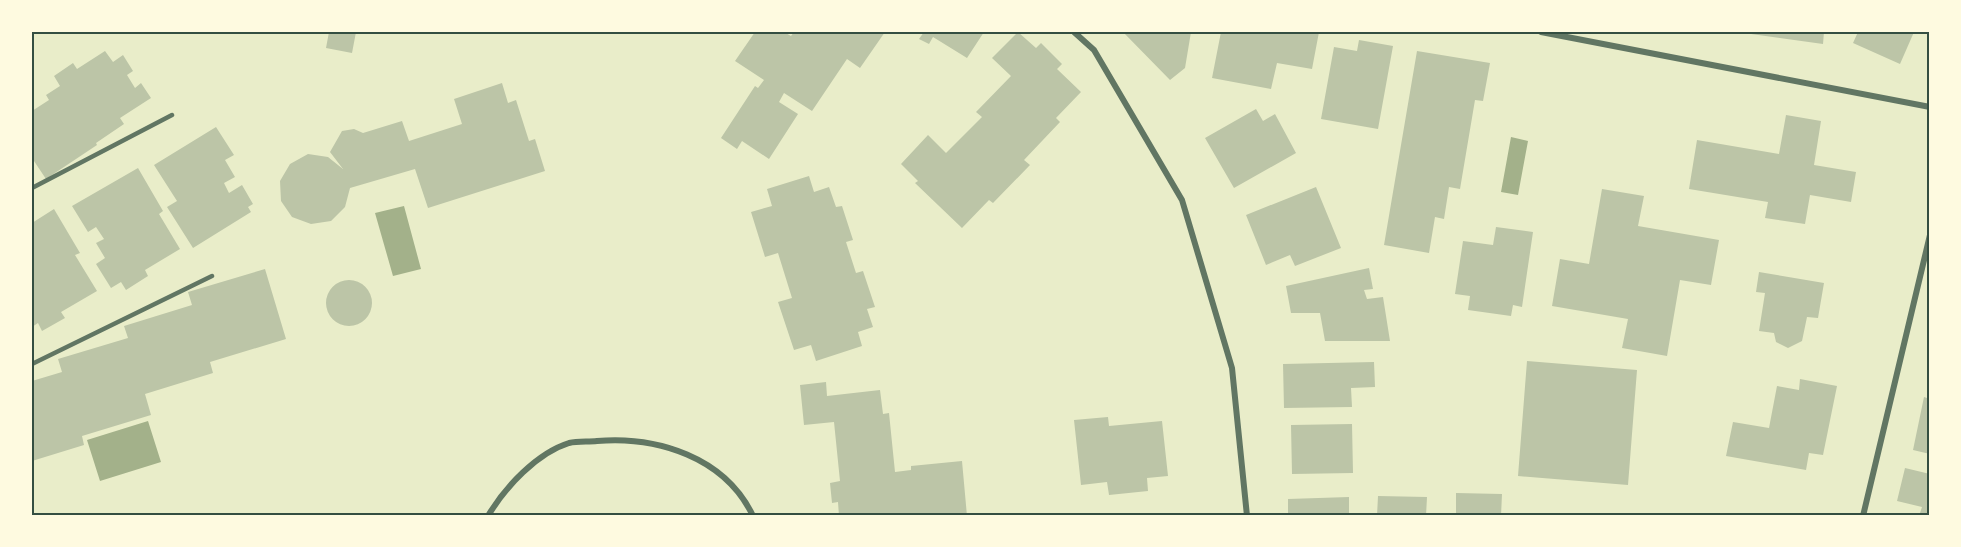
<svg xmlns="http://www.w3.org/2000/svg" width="1961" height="547" font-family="'Nunito Sans',sans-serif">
<rect width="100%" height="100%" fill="#e9edc9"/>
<path fill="#a3b18a" d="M1511,137L1528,141L1518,195L1501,192Z
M404,206L421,269L393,276L375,213Z
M148,421L161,462L100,481L87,440Z"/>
<path fill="#bcc5a7" d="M329,32H356L352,53L326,48Z
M755,32H784L791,36L794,32H885L860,68L847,59L812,111L784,93L779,102L798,114L769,159L742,141L737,149L721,138L755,86L758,88L764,80L735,61Z
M924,32H984L967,58L933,37L929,44L919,39Z
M1018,32L1036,48L1041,43L1062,64L1057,69L1081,92L1056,118L1060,122L1024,160L1030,165L993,203L989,200L962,228L915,183L918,181L901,164L928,135L946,153L982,117L976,112L1011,76L992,58Z
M1123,32H1191L1185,68L1170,80Z
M1221,32H1319L1312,69L1277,63L1271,89L1212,78Z
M1751,32H1824L1823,44L1751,34Z
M1858,32H1914L1900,64L1853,43Z
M1359,40L1393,46L1378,129L1321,119L1334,47L1357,51Z
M105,51L113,62L123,55L133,71L127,75L135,88L141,83L151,98L120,118L124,124L96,143L97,145L46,179L34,161L32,163V111L49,100L46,95L60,86L54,76L73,63L77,69Z
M1417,51L1490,63L1483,101L1475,100L1460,189L1449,187L1444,219L1435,217L1429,253L1384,245Z
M502,83L508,103L516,100L529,141L535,139L545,171L428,208L415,169L350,188L345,207L331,221L311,224L292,217L281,201L280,181L290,164L308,154L328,157L343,169L330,152L342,131L354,129L363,133L402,121L409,141L462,124L454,99Z
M1256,109L1263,121L1275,114L1296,153L1234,188L1205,138Z
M1786,115L1821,121L1814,165L1856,172L1851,202L1810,195L1805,224L1765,218L1768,202L1689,189L1697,140L1779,154Z
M216,127L234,155L225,160L235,177L224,183L229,193L242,185L253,204L248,207L251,212L193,248L167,207L177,201L154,165Z
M138,168L163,211L159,214L180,249L145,270L148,276L126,290L121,282L111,288L96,264L105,258L96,243L104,239L96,227L88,232L72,206Z
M809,176L814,192L829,187L836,207L842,206L853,240L846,242L856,273L863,271L875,307L867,309L873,327L858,332L862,346L816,361L811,345L794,350L778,302L792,298L778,253L765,257L751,212L772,206L767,189Z
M1316,187L1341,248L1295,266L1290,255L1266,265L1246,215Z
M1602,189L1644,196L1638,226L1719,240L1711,285L1680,280L1667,356L1622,348L1628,319L1552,306L1560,259L1589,264Z
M54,209L80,253L75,255L97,291L61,312L65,318L42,331L38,323L32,327V223Z
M1496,227L1533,232L1522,307L1513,305L1511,316L1468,310L1470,296L1455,294L1463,241L1493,245Z
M1369,268L1373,289L1364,290L1367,299L1383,297L1390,341H1325L1320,313H1291L1286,286Z
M265,269L286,339L210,362L213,373L145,394L151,415L82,436L84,445L32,461V381L62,372L58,359L128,338L124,326L192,305L188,292Z
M1759,272L1824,283L1818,318L1807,317L1802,341L1788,348L1776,342L1774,333L1759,331L1765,293L1756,292Z
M326 303a23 23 0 1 1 46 0a23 23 0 1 1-46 0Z
M1527,361L1637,370L1628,485L1518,476Z
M1374,362L1375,387L1351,388L1352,407L1284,408L1283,364Z
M1800,379L1837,386L1823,455L1809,453L1806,470L1726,456L1733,422L1769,428L1777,386L1799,390Z
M826,382L827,396L880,390L883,414L889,413L895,472L911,470V466L962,461L967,516H839L838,502L832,503L830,483L840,481L834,422L804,425L800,385Z
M1924,397L1930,399V454L1913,450Z
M1108,417L1109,426L1162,421L1168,476L1147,478L1148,491L1109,495L1107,482L1081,485L1074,420Z
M1352,424L1353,473L1292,474L1291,425Z
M1905,468L1930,474V516H1919L1922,507L1897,501Z
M1456,493L1502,494L1501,516H1456Z
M1378,496L1427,497L1426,516H1377Z
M1349,497V516H1288V499Z"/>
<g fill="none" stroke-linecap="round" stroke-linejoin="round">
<path stroke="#617663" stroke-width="4.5" d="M32,188L172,115
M32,364L212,276"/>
<path stroke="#617663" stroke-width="6" d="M1074,32L1094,50L1182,200L1232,368L1247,516
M1541,32L1930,107
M488,516C505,487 537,453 569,443C578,441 588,442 597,441C657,436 725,457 753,516
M1863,516L1930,235"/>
</g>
<rect width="1961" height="547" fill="none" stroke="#fefae0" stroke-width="66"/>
<rect x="33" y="33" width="1895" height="481" fill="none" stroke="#344e41" stroke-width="2"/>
</svg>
